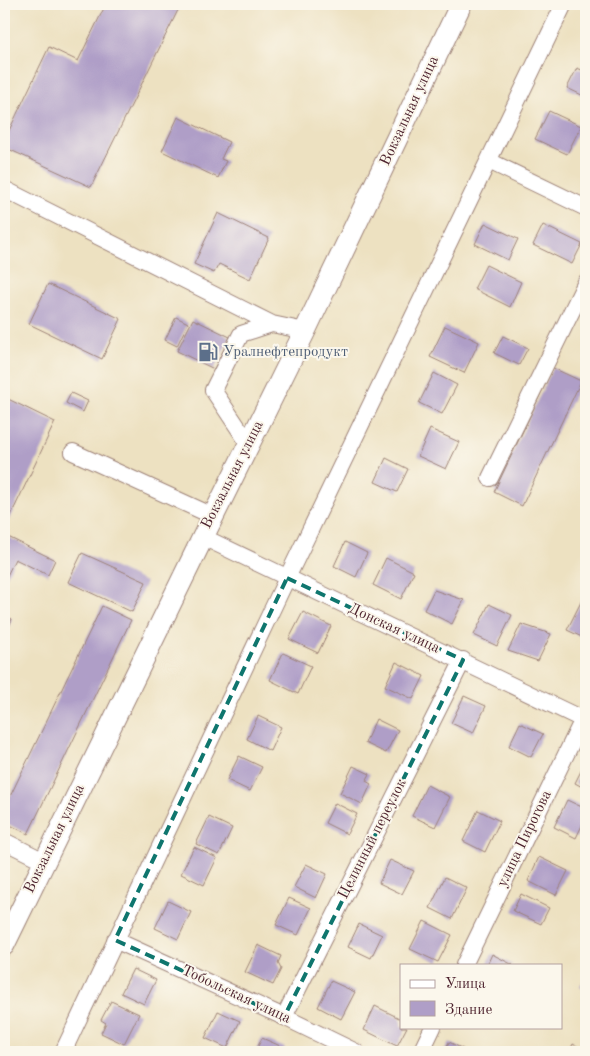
<svg xmlns="http://www.w3.org/2000/svg" width="590" height="1056" font-family="'Old Standard TT',serif">
<rect width="100%" height="100%" fill="#fbf7ec"/>
<filter id="ink" filterUnits="userSpaceOnUse"><feTurbulence type="fractalNoise" baseFrequency=".02" numOctaves="2"/><feDisplacementMap in="SourceGraphic" scale="10" xChannelSelector="R" yChannelSelector="G"/><feConvolveMatrix kernelMatrix="1 2 1 2 8 2 1 2 1" color-interpolation-filters="sRGB"/></filter>
<filter id="wash" filterUnits="userSpaceOnUse"><feTurbulence type="fractalNoise" baseFrequency=".0096" numOctaves="4" result="noise"/><feDisplacementMap in="SourceGraphic" scale="20" xChannelSelector="R" yChannelSelector="G"/><feGaussianBlur stdDeviation="1.12" result="paint"/><feColorMatrix in="noise" values="0 0 0 0 0 0 0 0 0 0 0 0 0 0 0 0 0 1.4 0 .05"/><feComposite in="paint" operator="in"/></filter>
<g filter="url(#wash)">
<rect width="100%" height="100%" fill="#ede1c1"/>
<g id="blocks">
<path fill="#af9ec7" d="M106,4H181L91,187L4,147V141L49,47L78,61Z
M585,63L586,64V97L567,88L577,68L582,70Z
M549,111L581,126L567,154L535,139Z
M178,117L229,142L221,159L226,161L218,178L162,151Z
M218,213L269,238L250,279L219,264L214,273L194,264Z
M485,223L518,239L508,260L475,244Z
M543,225L582,244L572,264L533,245Z
M486,265L521,282L510,307L474,289Z
M48,284L121,319L102,359L29,324Z
M176,317L188,323L177,346L165,340Z
M193,319L230,337L214,369L177,351Z
M445,326L479,342L464,373L430,357Z
M503,336L528,348L519,365L494,353Z
M553,368L581,381L522,506L494,492Z
M434,373L457,385L442,414L419,403Z
M71,393L88,401L83,412L66,403Z
M4,397L55,422L4,530Z
M430,429L459,442L446,469L418,456Z
M386,458L408,469L397,492L375,482Z
M4,535L55,560L48,575L15,559L4,582Z
M345,542L367,553L356,577L334,566Z
M82,553L146,582L132,612L68,582Z
M386,558L414,572L401,599L373,585Z
M434,590L464,600L452,624L424,610Z
M582,600L586,602V639L567,630Z
M489,604L512,615L497,646L474,635Z
M102,606L131,620L28,834L4,822V809Z
M303,612L331,626L318,653L289,639Z
M4,615L12,619L4,638Z
M521,624L551,634L538,661L508,651Z
M283,653L311,666L298,694L270,680Z
M396,662L424,676L413,699L385,686Z
M464,696L486,706L473,733L451,723Z
M258,716L281,727L270,751L247,739Z
M376,719L398,730L386,753L365,743Z
M520,723L543,734L531,757L509,746Z
M239,756L262,767L250,791L227,780Z
M586,761V789L575,783Z
M353,766L370,774L366,781L371,784L362,804L340,793Z
M427,785L450,797L435,827L412,816Z
M567,800L586,809V817L576,838L554,827Z
M335,803L357,814L347,834L325,823Z
M478,810L500,821L485,852L463,841Z
M209,817L232,828L219,855L196,844Z
M194,847L217,858L204,885L181,874Z
M539,857L568,871L556,895L528,881Z
M390,860L414,871L402,894L379,883Z
M306,864L327,874L316,898L294,887Z
M445,877L467,888L452,919L430,908Z
M521,894L549,908L541,924L513,911Z
M289,898L311,908L298,935L276,925Z
M168,901L191,912L178,939L155,928Z
M424,921L452,935L438,962L410,949Z
M359,924L382,935L371,958L348,947Z
M258,945L281,956L278,963L281,969L273,985L245,972Z
M492,954L513,965H487Z
M133,969L156,980L144,1004L121,993Z
M586,974V991L580,987Z
M331,981L355,992L341,1019L318,1007Z
M111,1001L139,1014L124,1044L101,1033L106,1023L101,1020Z
M375,1006L401,1019V1027H407L397,1046L364,1030Z
M218,1011L240,1021L227,1048L205,1038Z
M262,1038L285,1048L283,1052H255Z
M449,1042L469,1052H444Z
M573,1044L586,1051V1052H569Z"/>
</g>
</g>
<g filter="url(#ink)">
<use href="#blocks" fill-opacity="0" stroke="#9c8076" stroke-width="1"/>
<g fill="none" stroke-linecap="round" stroke-linejoin="round">
<defs>
<path id="minor" d="M489,161L586,208
M4,189L272,324L305,331
M249,444L213,390L241,334L272,324
M73,452L213,516
M490,478L586,282
M203,537L586,721
M4,841L44,861
M115,940L284,1017L356,1052
M464,965L586,713
M284,1017L463,660
M63,1052L287,578L564,4
M421,1052L433,1027"/>
<path id="major" d="M4,945L203,537L305,331L461,4"/>
</defs>
<use href="#minor" stroke="#9c8076" stroke-width="18"/>
<use href="#major" stroke="#9c8076" stroke-width="23"/>
<use href="#minor" stroke="#fff" stroke-width="16"/>
<use href="#major" stroke="#fff" stroke-width="21"/>
</g>
</g>
<path fill="none" stroke="#0f766e" stroke-width="4" stroke-dasharray="10 6" stroke-linejoin="round" d="M287,578L463,660L284,1017L115,940Z"/>
<defs>
<symbol id="fuel-bare" viewBox="-9 -9 18 18"><path d="M-5.5-6h7V0h2V4h1.3V-2.5L3-4.5l.8-.8L6-3V5H2.5V1h-1V6h-7ZM-4.2-4.7v3.2H.2V-4.7Z" fill="#5c6f8a" stroke="#fbf7ec" stroke-width="2.5" paint-order="stroke"/></symbol>
</defs>
<g fill-rule="evenodd">
<use href="#fuel-bare" x="194" y="338" width="28" height="28"/>
</g>
<g text-anchor="middle" dominant-baseline="central" stroke-width="4" stroke-linejoin="round" paint-order="stroke">
<g font-size="15" fill="#4a1f2b" stroke="#fbf7ec">
<text transform="translate(410 111) rotate(-65)">Вокзальная улица</text>
<text transform="translate(233 475) rotate(-63)">Вокзальная улица</text>
<text transform="translate(394 629) rotate(25)">Донская улица</text>
<text transform="translate(55 839) rotate(-64)">Вокзальная улица</text>
<text transform="translate(373 839) rotate(-63)">Целинный переулок</text>
<text transform="translate(525 839) rotate(-64)">улица Пирогова</text>
<text transform="translate(236 995) rotate(25)">Тобольская улица</text>
</g>
<g font-size="15" fill="#4e5e75" stroke="#fbf7ec" text-anchor="start">
<text x="223" y="352">Уралнефтепродукт</text>
</g>
</g>
<rect width="590" height="1056" fill="none" stroke="#fbf7ec" stroke-width="20"/>
<rect x="400" y="964" width="162" height="65" fill="#fbf7ec" stroke="#b4a19f"/>
<rect x="410" y="980" width="25" height="8" fill="#ffffff" stroke="#b4a19f"/>
<text x="445" y="988" font-size="15" fill="#4a1f2b">Улица</text>
<rect x="410" y="1001" width="25" height="15" fill="#af9ec7" stroke="#b4a19f"/>
<text x="445" y="1014" font-size="15" fill="#4a1f2b">Здание</text>
</svg>
